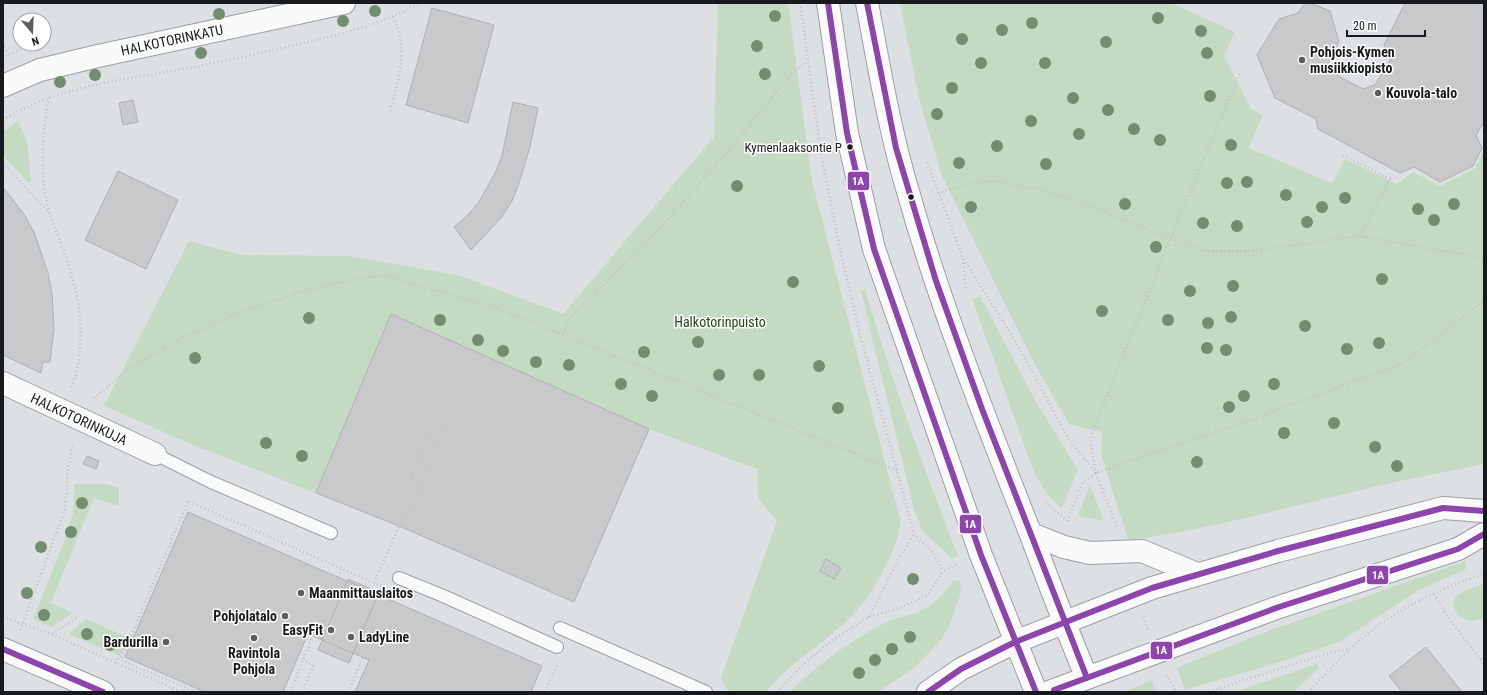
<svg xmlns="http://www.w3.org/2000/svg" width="1487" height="695" font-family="'Roboto Condensed',sans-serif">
<rect width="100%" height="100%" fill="#dce0e3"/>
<path fill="#c5dac2" d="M718,3H788L812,181L900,519C900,538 894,548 886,565C875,588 861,609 841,626C816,648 787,666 766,692H735L726,689L721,678L777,521L758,498L757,469L649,429L391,314L316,493L198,447L104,406L189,241L241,255L348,256L458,275L563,314L714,137Z
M900,3H1171L1235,32L1224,56L1251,109L1263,115L1248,148L1332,183L1345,159L1397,184L1413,172L1440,186L1474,169L1484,150V464C1451,471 1418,477 1386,484C1300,504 1216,528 1128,540L1101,454L1102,432L1069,424L1035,365L942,176L919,98Z
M18,121L27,142L31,181L29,183L3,156V132Z
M865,289C891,380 924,468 958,556L952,558L922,531L914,509L861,291Z
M980,296L1035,400L1078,470L1062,508L1046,493L1033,470L976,310L973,299Z
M75,484H107L119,488V506L94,498L51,603L73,613L52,627L33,619L63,544L73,514Z
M1090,485L1104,521L1078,516Z
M1466,561V569L1419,590L1339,642L1286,660L1185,690L1177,668L1257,635Z
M954,580L960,581L961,587L960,596L949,626L941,640L915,667L878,692H790C816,666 848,642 881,625C892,619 906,616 918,612C934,606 944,593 954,580Z
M1484,584V618C1480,619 1475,621 1472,621C1460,620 1446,605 1458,595C1465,589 1476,587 1484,584Z
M86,619L129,638L120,656L68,634Z
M1317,664L1319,668L1294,692H1235Z
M1152,680L1156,692H1124Z"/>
<path fill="#c9c8ca" stroke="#afafb1" d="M1305,3H1310L1330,11L1339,42L1325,69L1363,89L1375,85L1390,60L1384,45L1405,3H1484V122L1476,135L1482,148L1473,166L1440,182L1414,167L1400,173L1318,129L1316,119L1275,98L1257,55L1279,19L1298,13Z
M432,8L494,25L468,123L406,105Z
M133,100L138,122L123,125L119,103Z
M513,102L538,108L530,147L519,183L512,201L501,218L471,250L454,227L466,217L479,202L495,173L502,156Z
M118,171L178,200L146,269L85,240Z
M3,187L24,214L34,232L48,273L52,293L54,329L50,362H43L41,373L3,355Z
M391,314L649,429L574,602L399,526L316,493Z
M87,456L99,461L96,469L83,464Z
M188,512L542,666L531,692H355L369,660L308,634L283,692H205L125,657Z
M826,559L841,568L834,579L820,571Z
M348,579L379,592L349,663L318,650Z
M1426,647L1462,692H1402L1389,676Z"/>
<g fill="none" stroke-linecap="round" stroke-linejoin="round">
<defs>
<path id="lane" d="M155,454L211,482L331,533
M399,578L441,595L557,647
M560,628L706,692"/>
<path id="street" d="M3,86L40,70L98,56L344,3
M3,383L155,454"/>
<path id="secondary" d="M828,3L847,133L874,249L981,555L1036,692
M867,3C879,67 890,133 909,195C942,311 987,423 1031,535C1049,583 1067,631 1087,678
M1031,534L1064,547L1090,553L1142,551L1197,574
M3,649L103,692"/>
<path id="primary" d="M928,692L961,669L1015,642L1152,588L1278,551L1443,508L1484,511
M1049,692L1279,607L1458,549L1484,534"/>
</defs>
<use href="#lane" stroke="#9c9fa1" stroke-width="14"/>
<use href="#street" stroke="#9c9fa1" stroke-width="24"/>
<use href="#secondary" stroke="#9c9fa1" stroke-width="24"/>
<use href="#primary" stroke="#9c9fa1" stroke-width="24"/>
<path stroke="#bfc1c2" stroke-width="2.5" stroke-dasharray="1 3" stroke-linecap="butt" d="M800,3L821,154L842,258L860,334L914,534L933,553L943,571
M3,43L8,56
M9,55L26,47
M49,97C43,129 40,161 45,194C49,216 59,237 66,257C80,299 88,346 71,388
M390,111C399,77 409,49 393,16
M3,120C52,89 116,80 173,71C212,64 252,55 291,46C335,36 380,25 420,3
M1343,155L1390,179L1360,236
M927,162L963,258L1017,344L1067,436L1096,473L1117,528
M3,163L50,214
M938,193L965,184L994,181L1038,189L1077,200L1170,239L1204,251H1250L1360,236L1484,258
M963,259L966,289
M563,334L570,319L662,226L728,151L792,73L808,61
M94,398L133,366L184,337L245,310L330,284L383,275L497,308L898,471
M1096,473L1090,439L1170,239L1240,73
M1046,502L1066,520
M1067,521L1083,482L1096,473L1272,412L1402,364L1484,301
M399,526L415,499L445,426L434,422L408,487
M338,577L341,569
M1434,594L1447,616L1484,664
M3,617L51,634L181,692
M869,617L898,560L914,534
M1143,617L1148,630
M20,630L65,510L68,469L73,443
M52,634L79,616
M116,663L125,646
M1167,675L1176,692
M196,692L121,660L188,501L381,586
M290,692L313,636
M302,692L313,666L303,659
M348,692L363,657
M545,692L557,665
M777,692L807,661L837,637L869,617L902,607L928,595L943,571L958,564
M1209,692L1315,657L1350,648
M1308,692C1323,678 1336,662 1351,648C1387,614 1437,589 1484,574"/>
<use href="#lane" stroke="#fafafb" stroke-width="12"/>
<use href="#street" stroke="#fafafb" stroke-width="22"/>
<use href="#secondary" stroke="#fafafb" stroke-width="22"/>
<use href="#primary" stroke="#fafafb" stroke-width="22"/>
<path stroke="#bfc1c2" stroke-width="2.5" stroke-dasharray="1 3" stroke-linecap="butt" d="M374,583L399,526"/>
<defs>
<path id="bus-1" d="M828,3L847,133L874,249L981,555L1036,692
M867,3L896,148L936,281L982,409L1087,678
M3,649L103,692
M1054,690L1279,607L1458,549L1484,534
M928,692L961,669L1015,642L1152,588L1278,551L1443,508L1484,511"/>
</defs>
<use href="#bus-1" stroke="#fff" stroke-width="9"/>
<use href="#bus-1" stroke="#8e44ad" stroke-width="6"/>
</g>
<g fill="#748c70">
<circle cx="375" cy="11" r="6"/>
<circle cx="219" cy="14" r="6"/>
<circle cx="775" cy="16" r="6"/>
<circle cx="1158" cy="18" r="6"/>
<circle cx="343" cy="21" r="6"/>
<circle cx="1032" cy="23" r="6"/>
<circle cx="1002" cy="30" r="6"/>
<circle cx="1201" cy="31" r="6"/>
<circle cx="962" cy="39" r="6"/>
<circle cx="1106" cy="42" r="6"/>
<circle cx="757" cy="46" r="6"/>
<circle cx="201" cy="53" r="6"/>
<circle cx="1207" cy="53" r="6"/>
<circle cx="981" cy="63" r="6"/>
<circle cx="1045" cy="63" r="6"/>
<circle cx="765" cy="74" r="6"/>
<circle cx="95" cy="75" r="6"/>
<circle cx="60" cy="82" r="6"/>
<circle cx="952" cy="88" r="6"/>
<circle cx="1210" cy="96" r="6"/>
<circle cx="1073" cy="98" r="6"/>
<circle cx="1108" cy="110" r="6"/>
<circle cx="937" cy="114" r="6"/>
<circle cx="1031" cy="121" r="6"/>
<circle cx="1134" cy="129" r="6"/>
<circle cx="1079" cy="134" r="6"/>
<circle cx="1160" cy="140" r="6"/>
<circle cx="1231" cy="145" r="6"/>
<circle cx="997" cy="146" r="6"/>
<circle cx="959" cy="163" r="6"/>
<circle cx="1046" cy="164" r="6"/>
<circle cx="1247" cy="182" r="6"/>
<circle cx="1227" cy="183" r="6"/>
<circle cx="737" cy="186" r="6"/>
<circle cx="1286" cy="195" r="6"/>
<circle cx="1345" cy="198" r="6"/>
<circle cx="1125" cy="204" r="6"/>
<circle cx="1454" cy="204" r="6"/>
<circle cx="971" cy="207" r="6"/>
<circle cx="1322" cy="207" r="6"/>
<circle cx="1418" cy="209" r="6"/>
<circle cx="1434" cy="220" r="6"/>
<circle cx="1307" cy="222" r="6"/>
<circle cx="1203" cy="223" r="6"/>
<circle cx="1237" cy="226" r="6"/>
<circle cx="1156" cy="247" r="6"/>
<circle cx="1382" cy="279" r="6"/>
<circle cx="793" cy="282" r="6"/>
<circle cx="1233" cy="286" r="6"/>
<circle cx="1190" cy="291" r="6"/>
<circle cx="1102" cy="311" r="6"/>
<circle cx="1231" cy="317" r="6"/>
<circle cx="309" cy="318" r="6"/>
<circle cx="440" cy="320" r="6"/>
<circle cx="1168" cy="320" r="6"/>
<circle cx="1208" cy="323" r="6"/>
<circle cx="1305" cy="326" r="6"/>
<circle cx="478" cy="340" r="6"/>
<circle cx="698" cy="342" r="6"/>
<circle cx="1379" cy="343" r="6"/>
<circle cx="1207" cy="348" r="6"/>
<circle cx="1347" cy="349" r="6"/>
<circle cx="1226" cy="350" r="6"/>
<circle cx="503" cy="351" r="6"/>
<circle cx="644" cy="352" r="6"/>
<circle cx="195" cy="358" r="6"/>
<circle cx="536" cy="362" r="6"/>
<circle cx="569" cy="365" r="6"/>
<circle cx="819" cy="366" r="6"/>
<circle cx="719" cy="375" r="6"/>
<circle cx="759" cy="375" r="6"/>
<circle cx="621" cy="384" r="6"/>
<circle cx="1274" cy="384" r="6"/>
<circle cx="652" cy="396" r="6"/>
<circle cx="1244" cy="396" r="6"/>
<circle cx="1229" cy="407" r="6"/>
<circle cx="838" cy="408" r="6"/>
<circle cx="1334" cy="423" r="6"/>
<circle cx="1284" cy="433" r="6"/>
<circle cx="266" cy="443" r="6"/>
<circle cx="1375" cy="447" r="6"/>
<circle cx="302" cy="456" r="6"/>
<circle cx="1197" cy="462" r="6"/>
<circle cx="1397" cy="466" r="6"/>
<circle cx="82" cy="503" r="6"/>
<circle cx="71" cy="532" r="6"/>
<circle cx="41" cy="547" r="6"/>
<circle cx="913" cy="579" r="6"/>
<circle cx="27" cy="593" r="6"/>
<circle cx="44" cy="615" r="6"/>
<circle cx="87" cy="634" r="6"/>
<circle cx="910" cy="637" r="6"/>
<circle cx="110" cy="645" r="6"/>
<circle cx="892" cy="649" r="6"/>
<circle cx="875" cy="660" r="6"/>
<circle cx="859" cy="673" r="6"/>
</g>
<g fill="#5c5f62" stroke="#fff" stroke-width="1.5">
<circle cx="1302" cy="60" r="4"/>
<circle cx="1378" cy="93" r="4"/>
<circle cx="301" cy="593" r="4"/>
<circle cx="285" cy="616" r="4"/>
<circle cx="331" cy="630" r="4"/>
<circle cx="351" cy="637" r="4"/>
<circle cx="254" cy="638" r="4"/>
<circle cx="166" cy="642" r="4"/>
</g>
<g fill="#171a1c" stroke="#fff" stroke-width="1.5">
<circle cx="850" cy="147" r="3.5"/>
<circle cx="911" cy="197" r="3.5"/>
</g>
<g text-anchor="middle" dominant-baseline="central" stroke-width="3" stroke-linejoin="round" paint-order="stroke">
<g font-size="13" fill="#171a1c" stroke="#fff" text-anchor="end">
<text x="842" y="147">Kymenlaaksontie P</text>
</g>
<g font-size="14" fill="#171a1c" stroke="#fff">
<text transform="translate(172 40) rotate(-12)">HALKOTORINKATU</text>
<text transform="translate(79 419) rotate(25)">HALKOTORINKUJA</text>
</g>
<g font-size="14" font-weight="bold" fill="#171a1c" stroke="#fff" text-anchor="start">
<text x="1310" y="52">Pohjois-Kymen<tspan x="1310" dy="16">musiikkiopisto</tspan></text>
<text x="1386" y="93">Kouvola-talo</text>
<text x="309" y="593">Maanmittauslaitos</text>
<text x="277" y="616" text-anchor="end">Pohjolatalo</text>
<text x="323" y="630" text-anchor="end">EasyFit</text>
<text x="359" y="637">LadyLine</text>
<text x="158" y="642" text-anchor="end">Bardurilla</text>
<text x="254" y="653" text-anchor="middle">Ravintola<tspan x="254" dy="16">Pohjola</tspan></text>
</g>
<g font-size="14" fill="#1f4711" stroke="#fff">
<text x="720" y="322">Halkotorinpuisto</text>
</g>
</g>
<g stroke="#fff" stroke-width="1.5">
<rect x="847" y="171" width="23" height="20" rx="4" fill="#8e44ad"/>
<rect x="959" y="514" width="23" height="20" rx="4" fill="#8e44ad"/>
<rect x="1366" y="565" width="23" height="20" rx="4" fill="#8e44ad"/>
<rect x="1150" y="641" width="23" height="19" rx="4" fill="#8e44ad"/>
</g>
<g font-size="11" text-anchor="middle" font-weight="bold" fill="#fff">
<text x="858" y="185">1A</text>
<text x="970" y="528">1A</text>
<text x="1378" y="579">1A</text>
<text x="1161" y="654">1A</text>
</g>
<rect width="1487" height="695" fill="none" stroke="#171a1c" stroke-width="8"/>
<g transform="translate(32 32) rotate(161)"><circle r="19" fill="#ffffff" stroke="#a2a3a4"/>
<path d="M0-3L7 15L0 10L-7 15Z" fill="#5c5f62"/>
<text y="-6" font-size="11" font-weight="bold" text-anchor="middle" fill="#171a1c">N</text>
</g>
<path d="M1347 30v6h78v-6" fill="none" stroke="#171a1c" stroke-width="2"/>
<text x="1353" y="30" font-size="12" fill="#171a1c" stroke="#ffffff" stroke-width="3" paint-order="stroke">20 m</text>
</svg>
